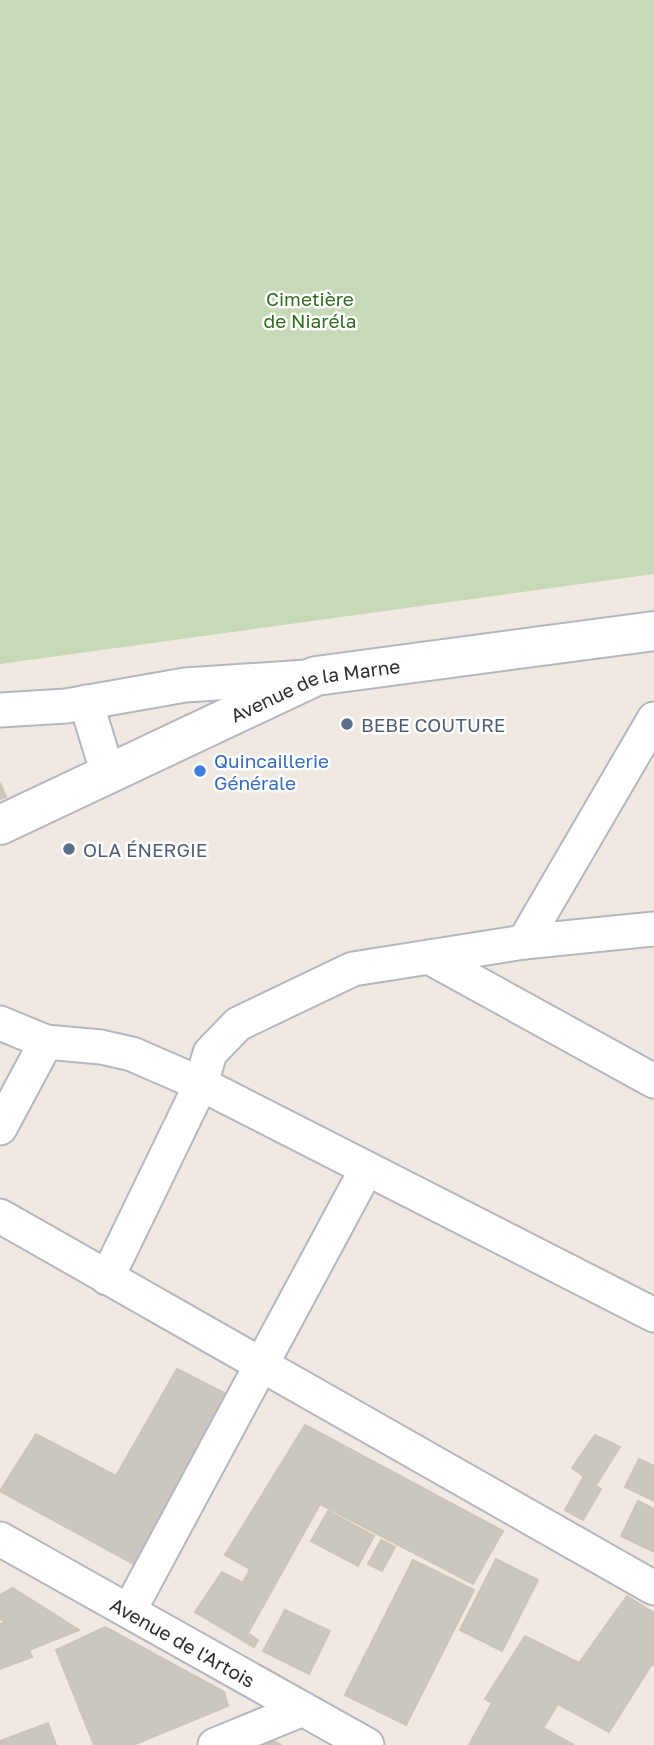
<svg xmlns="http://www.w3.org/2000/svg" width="654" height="1745" font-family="'Golos Text',sans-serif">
<rect width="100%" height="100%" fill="#efe9e1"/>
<path fill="#c8d9b8" d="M0,0H654V574L0,664Z"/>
<path fill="#cbc7bf" stroke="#cbc5ba" stroke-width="2" d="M0,783L6,797L0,799Z
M177,1369L232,1397L139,1567L0,1491L36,1434L116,1476Z
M305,1425L503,1531L473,1584L320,1504L248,1633L258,1640L254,1647L195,1612L222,1572L243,1583L250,1569L225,1555Z
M595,1435L620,1447L596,1485L572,1468Z
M639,1459L654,1466V1501L625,1487Z
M583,1478L601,1489L583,1520L565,1510Z
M638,1501L654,1509V1552L621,1536Z
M328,1511L374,1536L358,1566L311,1541Z
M381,1540L395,1547L382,1571L368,1564Z
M496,1559L538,1580L502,1651L460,1630Z
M413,1560L474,1590L406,1725L345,1695Z
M13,1588L79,1630L29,1650L32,1657L0,1669V1624L6,1622L0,1619V1595Z
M627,1596L654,1613V1665L652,1664L609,1732L558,1704L543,1728L574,1745H469L492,1703L485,1699L525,1636L579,1663Z
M285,1610L330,1631L309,1674L263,1651Z
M105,1627L224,1692L228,1706L133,1745H94L56,1650Z
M48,1723L56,1745H0V1741Z
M266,1737L281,1745H249Z"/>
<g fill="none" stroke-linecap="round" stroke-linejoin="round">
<defs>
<g id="street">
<path d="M86,702L108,774"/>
<path d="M0,710L66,706L185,685L307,677"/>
<path d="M524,942L654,719"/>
<path d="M429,957L654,1081"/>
<path d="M0,1023L46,1042L101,1047L132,1054L201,1084L654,1315"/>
<path d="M0,1128L46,1042"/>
<path d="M0,1216L654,1588"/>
<path d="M107,1278L201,1084L210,1053L238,1024L353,969L524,942L654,929"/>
<path id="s1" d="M0,1539L367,1745"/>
<path d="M129,1611L366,1170"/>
<path d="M215,1745L303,1709"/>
</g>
<g id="secondary">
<path id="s2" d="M0,825L316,676L654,631"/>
</g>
</defs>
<use href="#street" stroke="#b4b7c1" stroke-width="37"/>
<use href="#secondary" stroke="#b4b7c1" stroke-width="42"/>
<use href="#street" stroke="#fff" stroke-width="33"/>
<use href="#secondary" stroke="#fff" stroke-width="38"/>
</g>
<g fill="#5c6f8a" stroke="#fff" stroke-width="2.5">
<circle cx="347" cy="724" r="7"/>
<circle cx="69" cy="849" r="7"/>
</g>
<circle fill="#3f7fe0" stroke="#fff" stroke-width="2.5" cx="200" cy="771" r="7"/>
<g text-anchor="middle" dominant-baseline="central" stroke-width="5" stroke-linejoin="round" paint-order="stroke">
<g font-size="19" fill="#2c6e1b" stroke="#fff">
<text x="310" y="298">Cimetière<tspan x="310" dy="22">de Niaréla</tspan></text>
</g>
<g font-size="19" fill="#2e2e2e" stroke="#fff">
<text stroke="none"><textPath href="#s2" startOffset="345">Avenue de la Marne</textPath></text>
<text stroke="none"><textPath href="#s1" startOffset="210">Avenue de l'Artois</textPath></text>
</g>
<g font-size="19" fill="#4e5e75" stroke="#fff" text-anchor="start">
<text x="361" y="724">BEBE COUTURE</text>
<text x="83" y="849">OLA ÉNERGIE</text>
</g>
<g font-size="19" fill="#366cbe" stroke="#fff" text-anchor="start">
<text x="214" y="760">Quincaillerie<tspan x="214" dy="22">Générale</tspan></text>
</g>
</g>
</svg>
